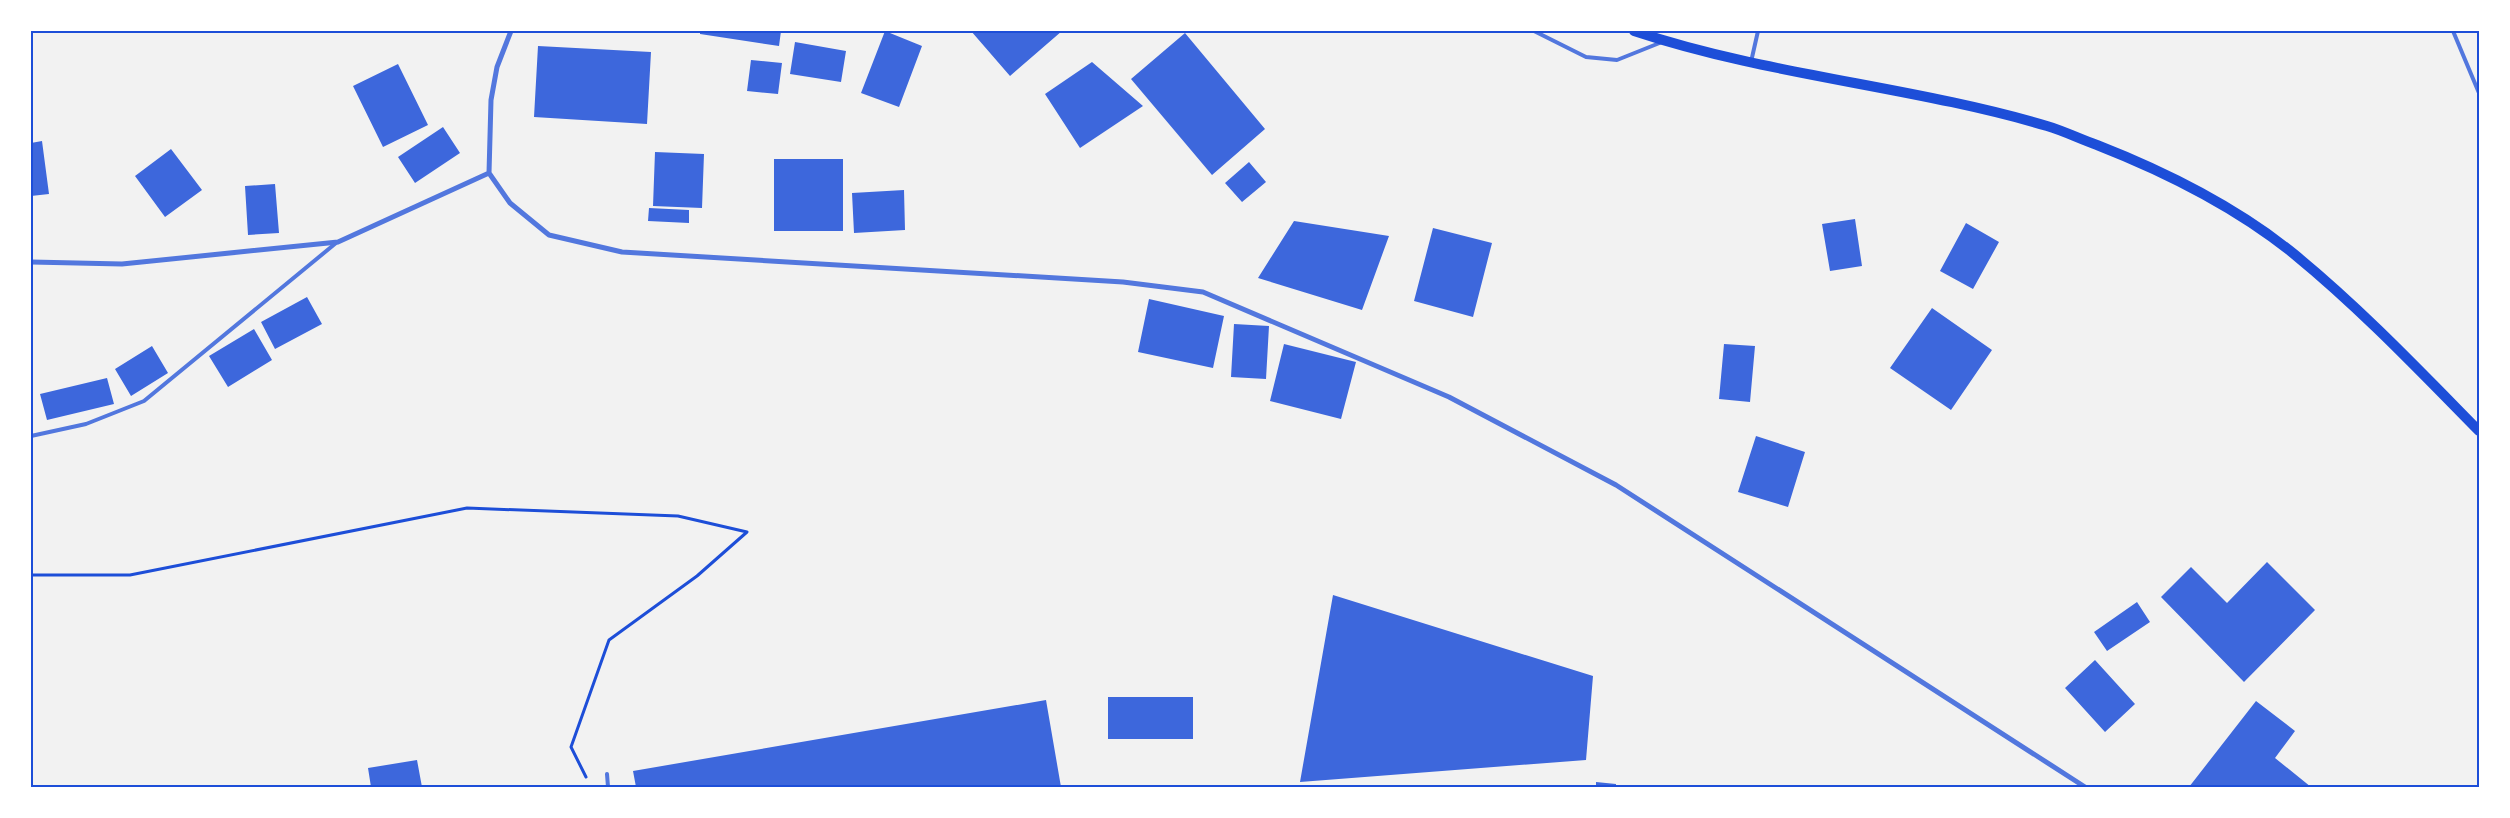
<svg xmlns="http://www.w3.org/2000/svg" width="2510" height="818" font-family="'Noto Serif',serif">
<rect width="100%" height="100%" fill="#f2f2f2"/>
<path fill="#3d67dc" d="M700,31H781L779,46L700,34Z
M885,31L922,46L899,107L861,93Z
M971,31H1062L1010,76Z
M1185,33L1265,129L1212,175L1131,79Z
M795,42L846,51L841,82L790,74Z
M538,46L651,52L647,124L534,117Z
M751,60L782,63L778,94L747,91Z
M1092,62L1143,106L1080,148L1045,94Z
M398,64L428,125L383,147L353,86Z
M443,127L460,153L415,183L398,157Z
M42,141L49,194L31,196V143Z
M171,149L202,190L165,217L135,176Z
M655,152L704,154L702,208L653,206Z
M774,159H843V231H774Z
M1249,162L1266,182L1242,202L1225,183Z
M275,184L279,233L248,235L245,186Z
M904,190L905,230L854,233L852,193Z
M649,208L689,210V223L648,221Z
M1855,219L1862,266L1830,271L1822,224Z
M1294,221L1389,236L1362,310L1258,278Z
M1966,223L1999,242L1973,289L1940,271Z
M1433,228L1492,243L1473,317L1414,301Z
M307,297L322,324L275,349L261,322Z
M1149,299L1224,316L1213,368L1138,352Z
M1932,308L1992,350L1951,410L1890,368Z
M1234,324L1269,326L1266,379L1231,377Z
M254,329L272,360L228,387L209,356Z
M1284,344L1356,362L1341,419L1270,401Z
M1724,344L1755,346L1750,402L1719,399Z
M152,346L168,373L131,396L115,369Z
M107,378L114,404L47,420L40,394Z
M1756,436L1805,452L1788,507L1738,492Z
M2267,562L2315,610L2244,682L2161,597L2191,567L2227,603Z
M1333,595L1593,676L1586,760L1300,782Z
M2137,602L2150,622L2107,651L2094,632Z
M2095,660L2135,704L2105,732L2065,688Z
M1108,697H1193V739H1108Z
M1046,700L1061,787H636L633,771Z
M2256,701L2295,731L2275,758L2311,787H2189Z
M417,760L422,787H371L368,768Z
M1596,782L1616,784V787H1596Z"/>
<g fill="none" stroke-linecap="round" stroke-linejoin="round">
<path stroke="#1d4ed8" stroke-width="3" d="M31,575H130L467,508L678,516L747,532L697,576L609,640L571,747L586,777"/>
<path stroke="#5277de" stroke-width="4" d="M1534,31L1586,57L1617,60L1662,42
M2453,31L2479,93
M1751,62L1758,31
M31,436L86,424L144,401L336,243
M607,774L608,787"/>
<path stroke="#5277de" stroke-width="5" d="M511,31L497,67L491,100L489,173L510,203L549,235L622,252L1123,282L1203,292L1449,397L1616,485L2085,787
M31,262L122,264L338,242L489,173"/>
<path stroke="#1d4ed8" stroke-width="10" d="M1634,31C1769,76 1912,86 2047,126C2064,131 2080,139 2097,145C2166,172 2236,207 2294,254C2360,308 2419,370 2479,431"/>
</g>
<rect width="2510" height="818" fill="none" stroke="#ffffff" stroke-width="65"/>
<rect x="32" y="32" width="2446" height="754" fill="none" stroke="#1d4ed8" stroke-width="2"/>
</svg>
